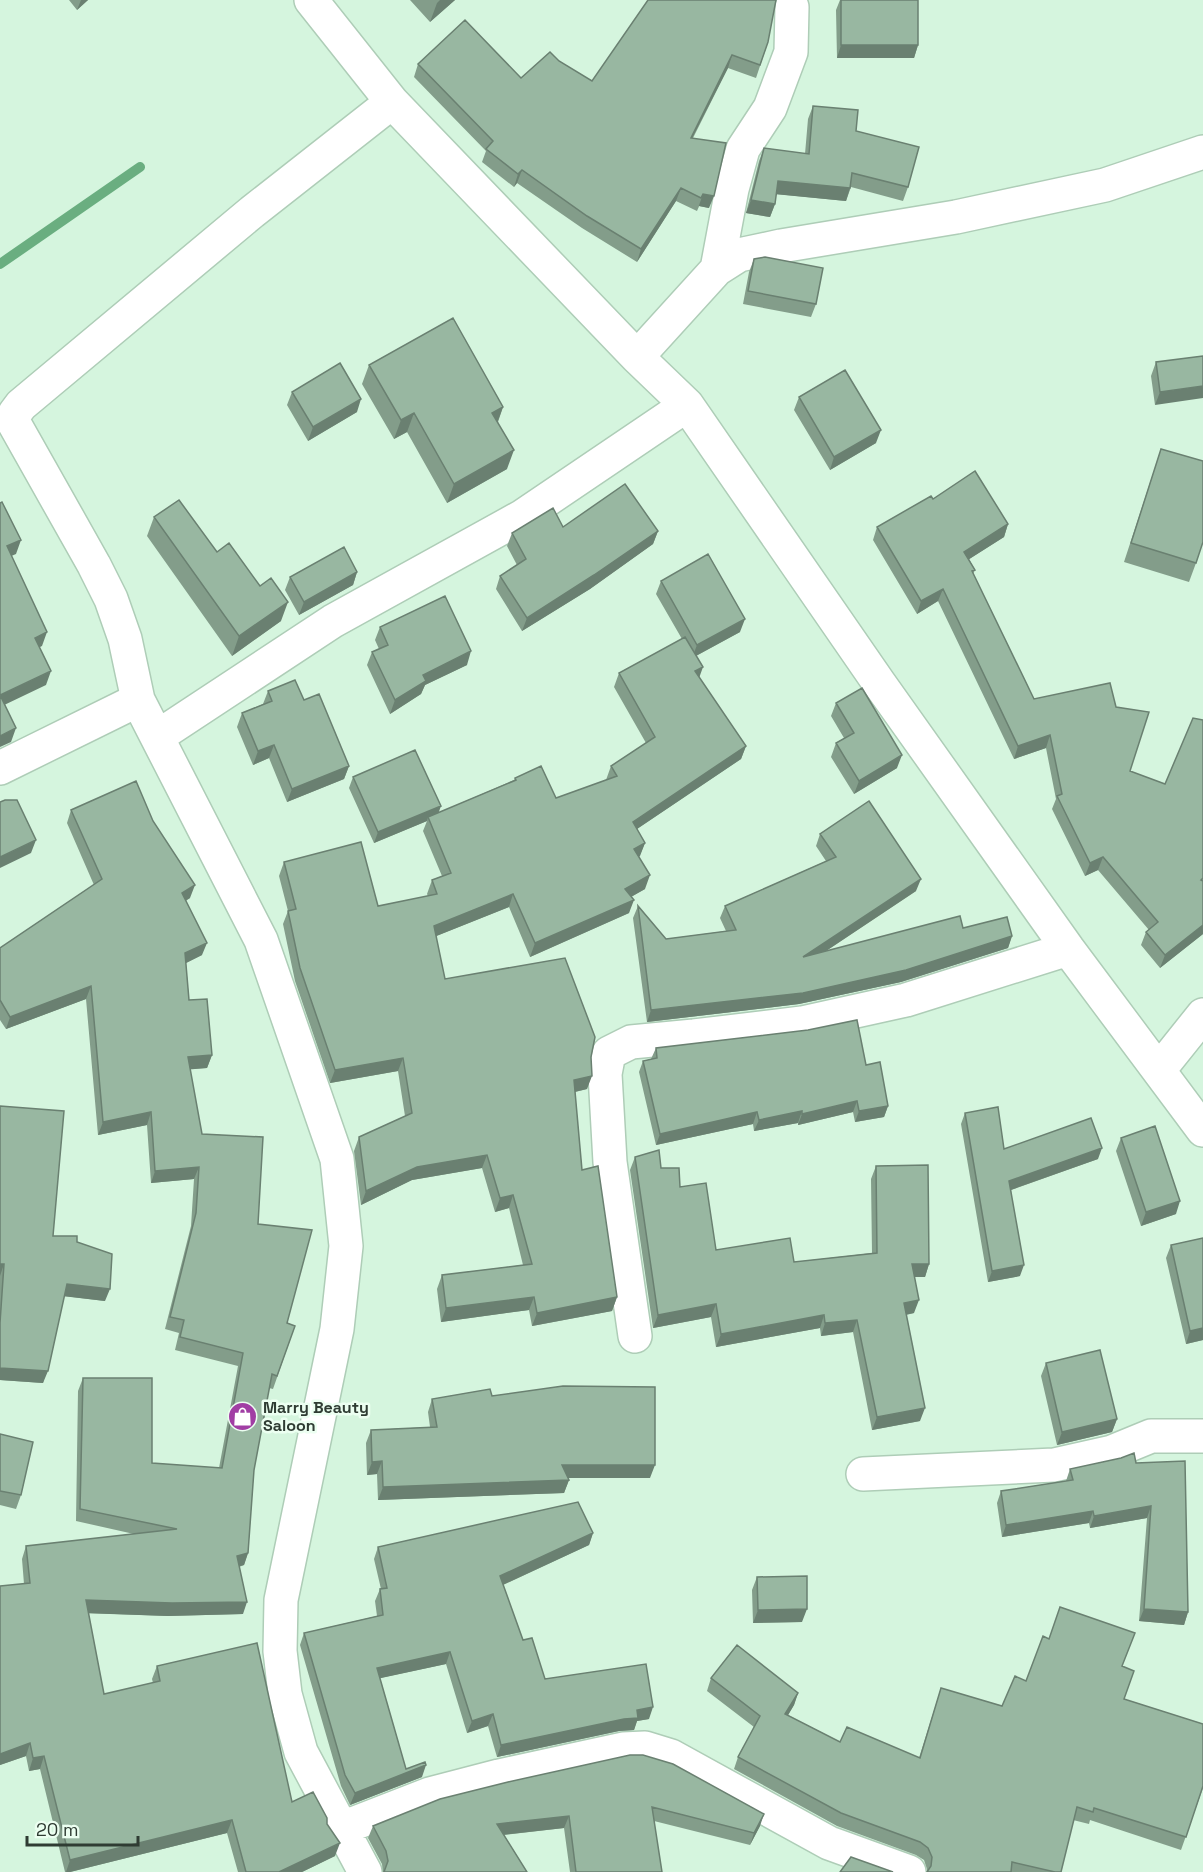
<svg xmlns="http://www.w3.org/2000/svg" width="1203" height="1872" font-family="'Space Grotesk',sans-serif">
<rect width="100%" height="100%" fill="#d5f5de"/>
<g fill="none" stroke-linecap="round" stroke-linejoin="round">
<path stroke="#6aae80" stroke-width="10" d="M0,264L140,167"/>
<defs>
<path id="minor" d="M311,0L392,102L637,357L687,405L879,683L1068,949L1203,1130
M717,269L732,189L743,149L770,108L791,52L792,7
M637,357L717,269L739,255L781,246L956,217L1105,185L1203,152
M157,737L333,621L523,516L687,405
M0,768L138,700
M1159,1070L1203,1015
M635,1336L610,1162L605,1074L609,1053L631,1042L694,1036L802,1023L906,1000L1068,949
M863,1474L1054,1465L1112,1452L1151,1436H1203
M340,1829L430,1794L499,1776L623,1749L645,1748L671,1756L829,1843L909,1872
M365,1872L301,1752L285,1694L280,1651L281,1600L337,1329L346,1246L337,1159L261,940L138,700L125,639L111,599L94,565L14,423L15,413L21,405L252,212L392,102"/>
</defs>
<use href="#minor" stroke="#aecdb7" stroke-width="36"/>
<use href="#minor" stroke="#fff" stroke-width="33"/>
</g>
<path fill="#839d8a" d="M69,0H88L77,10Z
M410,0H455L430,22Z
M840,0H918V45L914,58H837L836,10Z
M768,42L756,78L728,68L693,138L709,208L699,206L697,211L676,201L637,262L582,228L517,183L514,187L482,162L486,151L414,77L418,64L521,78L559,61L592,81Z
M813,106L856,131L908,187L903,201L851,187L846,201L776,194L775,204L770,217L746,213L759,161L764,148L805,154L808,119Z
M754,259L816,304L811,317L743,304L749,272Z
M1203,356L1155,405L1151,376L1156,362Z
M369,365L503,407L498,422L507,469L447,503L407,432L394,439L362,384Z
M292,392L357,412L308,441L287,405Z
M799,397L876,443L830,470L794,410Z
M1161,449L1196,563L1189,582L1124,562Z
M933,499L1008,524L1004,537L969,559L975,570L973,574L1034,699L1130,771L1165,784L1203,720V934L1160,968L1141,945L1146,932L1149,930L1098,870L1085,876L1052,809L1056,799L1046,748L1014,759L938,601L917,614L873,540L877,527Z
M154,517L217,552L281,621L232,656L147,536Z
M563,527L658,531L653,544L590,589L522,631L496,589L500,576L517,565L507,546L512,533Z
M357,572L353,585L299,615L285,590L290,577Z
M661,581L740,632L696,656L699,677L746,746L741,759L637,829L645,843L639,857L645,889L631,897L629,913L530,957L509,907L436,936L445,979L591,1057L587,1089L575,1092L582,1170L617,1297L612,1311L532,1326L529,1310L441,1322L437,1289L442,1275L523,1265L509,1208L495,1212L482,1168L412,1180L361,1205L354,1151L359,1137L405,1116L398,1071L330,1083L295,981L283,924L288,911L279,876L284,862L378,906L428,896L427,894L432,880L442,876L423,831L427,821L374,843L349,788L353,777L438,813L514,780L515,778L556,798L606,780L611,766L646,743L614,687L619,673L682,639L656,594Z
M380,627L467,665L425,685L421,694L390,714L367,665L372,652L379,649L375,640Z
M268,691L304,700L349,766L344,779L287,802L269,758L253,765L237,727L242,713L263,704Z
M836,703L897,768L854,794L831,757L836,743L844,738L831,716Z
M71,810L153,821L190,898L186,900L202,955L186,963L189,1000L212,1055L207,1068L190,1069L202,1134L258,1224L287,1323L295,1326L273,1389L269,1388L254,1470L248,1553L244,1565L239,1567L243,1614L168,1616L88,1613L104,1694L153,1683L152,1679L157,1666L292,1802L335,1856L302,1872H238L227,1833L70,1872H65L40,1769L29,1771L26,1756L0,1765V1586L24,1584L22,1559L26,1546L134,1534L76,1521L78,1391L83,1378L152,1463L219,1468L238,1366L175,1350L179,1333L165,1329L191,1226L194,1179L151,1183L147,1125L98,1135L86,999L6,1029L0,1020V948L94,885L67,823Z
M820,834L916,891L826,951L963,928L1012,936L1008,948L901,982L799,1004L647,1022L633,918L638,906L666,939L726,931L720,918L725,906L826,861L816,846Z
M656,1048L866,1065L888,1106L884,1117L855,1122L853,1112L798,1125V1123L754,1131L753,1124L656,1145L639,1072L643,1061L651,1059Z
M0,1106L53,1236L77,1242L105,1301L64,1296L43,1383L0,1380Z
M965,1113L1004,1149L1098,1159L1011,1190L1020,1276L988,1282L961,1124Z
M1121,1138L1176,1214L1141,1226L1116,1151Z
M635,1157L661,1168L680,1187L716,1250L794,1262L872,1253L871,1179L876,1166L929,1264L925,1277H915L914,1313L906,1315L920,1421L872,1430L853,1332L821,1336L820,1328L716,1347L711,1317L653,1328L630,1170Z
M1203,1238V1340L1186,1344L1166,1258L1171,1245Z
M1046,1363L1117,1419L1112,1432L1057,1445L1041,1376Z
M492,1396L650,1478H568L569,1480L564,1493L378,1500L377,1474L367,1475L366,1443L371,1430L430,1427L428,1412L432,1399Z
M0,1434L21,1495L16,1509L0,1505Z
M1136,1463L1188,1612L1184,1625L1139,1621L1147,1518L1090,1528L1089,1523L1002,1537L997,1503L1001,1491L1066,1481L1070,1469Z
M593,1533L589,1545L503,1585L523,1640L545,1679L649,1719L637,1721L634,1730L619,1731L497,1757L488,1726L467,1733L446,1664L380,1678L406,1769L422,1777L350,1805L341,1786L300,1645L304,1633L377,1616L375,1601L380,1589H381L374,1559L378,1547Z
M757,1577L802,1622L753,1623L752,1590Z
M1123,1666L1124,1699L1203,1724V1788L1181,1850L1090,1820L1089,1824L1073,1820L1061,1872H927V1869L924,1860L916,1855L837,1826L734,1769L738,1757L754,1727L707,1691L711,1678L798,1693L794,1705L788,1715L840,1742L919,1758L941,1688L1002,1706L1026,1681Z
M508,1782L760,1826L750,1845L654,1821L662,1872H570L564,1828L504,1835L527,1872H383L382,1864L368,1838L373,1826Z"/>
<path fill="#6a8071" d="M81,0H88L77,10Z
M440,0H455L430,22L437,3Z
M841,45H918L914,58H837Z
M732,55L728,68L686,150L691,138Z
M522,170L517,183L514,187L518,174Z
M778,181L850,188L846,201L774,194Z
M681,188L676,201L637,262L641,249Z
M703,194L714,196L709,208L699,206L697,211Z
M751,200L775,204L770,217L746,213Z
M1203,386V398L1155,405L1160,392Z
M361,399L357,412L308,441L313,427Z
M503,407L496,426L492,413Z
M414,413L407,432L394,439L401,420Z
M881,430L876,443L830,470L834,457Z
M514,450L507,469L447,503L454,484Z
M1008,524L1004,537L960,565L964,552Z
M658,531L653,544L590,589L522,631L527,618Z
M21,540L16,554L2,560L7,546Z
M357,572L353,585L299,615L304,602Z
M943,589L938,601L917,614L921,601Z
M288,602L281,621L232,656L239,636Z
M745,619L740,632L692,658L697,645Z
M47,632L42,646L30,652L35,638Z
M471,651L467,665L425,685L421,694L390,714L395,700L423,675Z
M703,667L698,681L695,671Z
M51,671L46,685L0,707V695Z
M16,728L11,742L0,747V736Z
M1050,735L1046,748L1014,759L1018,746Z
M274,745L269,758L253,765L258,751Z
M746,746L741,759L628,835L633,822Z
M902,755L897,768L854,794L859,781Z
M349,766L344,779L287,802L292,789Z
M441,806L437,817H428L427,821L374,843L378,832Z
M36,840L31,853L0,868V857Z
M645,843L640,856L630,862L634,849Z
M1103,857L1098,870L1085,876L1090,863Z
M650,875L645,889L620,903L625,889Z
M921,879L916,891L799,969L803,957Z
M195,885L190,898L178,906L182,893Z
M513,894L509,907L429,939L434,926Z
M634,900L629,913L530,957L535,943Z
M1203,925V934L1160,968L1165,955Z
M1012,936L1008,948L901,982L799,1004L647,1022L651,1010Z
M207,943L202,955L180,966L185,953Z
M91,986L86,999L6,1029L10,1017Z
M212,1055L207,1068L183,1070L188,1057Z
M403,1058L398,1071L330,1083L335,1070Z
M592,1076L587,1089L570,1093L574,1080Z
M857,1101L853,1112L798,1125L802,1114Z
M888,1106L884,1117L855,1122L859,1111Z
M802,1111L798,1123L754,1131L759,1120Z
M151,1112L147,1125L98,1135L103,1122Z
M757,1112L753,1124L656,1145L660,1134Z
M1102,1148L1098,1159L1005,1192L1009,1181Z
M487,1155L482,1168L412,1180L361,1205L366,1191L417,1167Z
M199,1167L194,1179L151,1183L155,1171Z
M513,1195L509,1208L495,1212L500,1198Z
M1180,1201L1176,1214L1141,1226L1146,1212Z
M0,1264H4L0,1276Z
M912,1264H929L925,1277H908Z
M1024,1265L1020,1276L988,1282L992,1271Z
M67,1284L110,1289L105,1301L62,1296Z
M534,1297L529,1310L441,1322L446,1308Z
M617,1297L612,1311L532,1326L537,1313Z
M919,1300L914,1313L899,1316L904,1303Z
M716,1304L711,1317L653,1328L658,1315Z
M824,1315L820,1328L716,1347L721,1334Z
M857,1320L853,1332L821,1336L825,1323Z
M1203,1328V1340L1186,1344L1190,1331Z
M0,1368L48,1371L43,1383L0,1380Z
M925,1408L920,1421L872,1430L877,1417Z
M1117,1419L1112,1432L1057,1445L1062,1432Z
M382,1461L377,1474L367,1475L372,1462Z
M562,1465H655L650,1478H557Z
M569,1480L564,1493L378,1500L383,1487Z
M1151,1506L1147,1518L1090,1528L1094,1516Z
M1093,1511L1089,1523L1002,1537L1006,1525Z
M593,1533L589,1545L496,1588L500,1576Z
M248,1553L244,1565L232,1568L237,1556Z
M86,1600L247,1602L243,1614L168,1616L81,1613Z
M807,1609L802,1622L753,1623L758,1610Z
M1144,1609L1188,1612L1184,1625L1139,1621Z
M450,1652L446,1664L372,1680L377,1668Z
M798,1693L794,1705L781,1727L785,1714Z
M653,1707L649,1719L637,1721L634,1730L619,1731L497,1757L501,1745L637,1710Z
M493,1714L488,1726L467,1733L472,1721Z
M30,1743L26,1756L0,1765V1754Z
M44,1756L40,1769L29,1771L33,1758Z
M426,1765L422,1777L350,1805L355,1793Z
M764,1814L760,1826L750,1845L754,1833Z
M569,1816L564,1828L492,1836L497,1824Z
M232,1820L227,1833L70,1872H66L70,1860Z
M340,1843L335,1856L302,1872H279Z"/>
<path fill="#98b7a1" stroke="#6a8071" stroke-width="1.5" d="M648,0H776L768,42L760,65L732,55L691,138L726,143L714,196L703,194L701,198L681,188L641,249L587,216L522,170L518,174L486,149L493,141L418,64L465,20L521,78L550,52L559,61L592,81Z
M841,0H918V45H841Z
M813,106L858,110L856,131L919,147L908,187L852,173L850,188L778,181L775,204L751,200L764,148L809,154Z
M765,257L823,268L816,304L748,291L754,259Z
M453,318L503,407L492,413L514,450L454,484L414,413L401,420L369,365Z
M1203,356V386L1160,392L1156,362Z
M340,363L361,399L313,427L292,392Z
M845,370L881,430L834,457L799,397Z
M1161,449L1203,461V542L1196,563L1131,543Z
M975,471L1008,524L964,552L975,570L972,571L1034,699L1110,683L1116,707L1149,712L1130,771L1165,784L1193,718L1203,720V878L1201,880L1203,881V925L1165,955L1146,932L1158,922L1103,857L1090,863L1057,796L1062,794L1050,735L1018,746L943,589L921,601L877,527L931,496L933,499Z
M625,484L658,531L594,575L527,618L500,576L526,559L512,533L553,508L563,527Z
M179,500L217,552L229,543L260,586L271,578L288,602L239,636L154,517Z
M2,502L21,540L7,546L47,632L35,638L51,671L0,695L16,728L0,736V503Z
M344,547L357,572L304,602L290,577Z
M708,554L745,619L697,645L661,581Z
M445,596L471,651L423,675L426,681L395,700L372,652L388,645L380,627Z
M685,637L703,667L695,671L746,746L633,822L645,843L634,849L650,875L625,889L634,900L535,943L513,894L434,926L445,979L565,958L595,1037L591,1057L592,1076L574,1080L582,1170L598,1166L617,1297L537,1313L534,1297L446,1308L442,1275L532,1264L513,1195L500,1198L487,1155L417,1167L366,1191L359,1137L412,1113L403,1058L335,1070L300,968L288,911L296,909L284,862L361,842L378,906L437,894L432,880L451,873L428,817L516,780L515,778L541,766L556,798L617,776L611,766L655,737L619,673Z
M295,680L304,700L319,694L349,766L292,789L274,745L258,751L242,713L272,701L268,691Z
M862,688L902,755L859,781L836,743L854,733L836,703Z
M415,750L441,806L378,832L353,777Z
M136,781L153,821L195,885L182,893L207,943L185,953L189,1000L207,999L212,1055L188,1057L202,1134L263,1137L258,1224L312,1230L287,1323L295,1326L277,1376L272,1374L254,1470L248,1553L237,1556L247,1602L172,1603L86,1600L104,1694L160,1681L157,1666L257,1643L292,1802L313,1792L327,1818V1824L340,1843L279,1872H246L232,1820L70,1860L44,1756L33,1758L30,1743L0,1754V1586L30,1583L26,1546L177,1529L80,1509L83,1378H152V1463L222,1468L243,1353L180,1337L184,1320L170,1317L196,1213L199,1167L155,1171L151,1112L103,1122L91,986L10,1017L0,1000V948L102,879L71,810Z
M5,800H17L36,840L0,857V802Z
M869,801L921,879L803,957L960,916L963,928L1007,917L1012,936L906,970L803,993L651,1010L638,906L666,939L736,930L725,906L836,857L820,834Z
M857,1020L866,1065L880,1062L888,1106L859,1111L857,1101L802,1114V1111L759,1120L757,1112L660,1134L643,1061L657,1058L656,1048L808,1030Z
M0,1106L64,1111L53,1236H77V1242L112,1254L110,1289L67,1284L48,1371L0,1368V1323L4,1264H0Z
M998,1107L1004,1149L1091,1118L1102,1148L1009,1181L1024,1265L992,1271L965,1113Z
M1155,1126L1180,1201L1146,1212L1121,1138Z
M659,1150L661,1168H679L680,1187L706,1183L716,1250L790,1238L794,1262L877,1253L876,1166L928,1165L929,1264H912L919,1300L904,1303L925,1408L877,1417L857,1320L825,1323L824,1315L721,1334L716,1304L658,1315L635,1157Z
M1203,1238V1328L1190,1331L1171,1245Z
M1100,1350L1117,1419L1062,1432L1046,1363Z
M563,1386L655,1387V1465H562L569,1480L383,1487L382,1461L372,1462L371,1430L437,1427L432,1399L490,1389L492,1396Z
M0,1434L33,1442L21,1495L0,1491Z
M1134,1453L1136,1463L1185,1461L1188,1612L1144,1609L1151,1506L1094,1516L1093,1511L1006,1525L1001,1491L1073,1480L1070,1469L1121,1458Z
M578,1502L593,1533L500,1576L523,1640L532,1638L545,1679L646,1664L653,1707L637,1710L638,1718L624,1719L501,1745L493,1714L472,1721L450,1652L377,1668L406,1769L425,1762L426,1765L355,1793L345,1775L304,1633L383,1615L380,1589L387,1588L378,1547Z
M807,1576V1609L758,1610L757,1577Z
M1060,1607L1135,1633L1122,1666L1134,1671L1124,1699L1203,1724V1786L1186,1837L1094,1808L1093,1812L1077,1807L1061,1872H1055L1012,1862L1011,1872H927L931,1866L932,1857L928,1848L920,1842L841,1813L738,1757L760,1716L711,1678L737,1645L798,1693L785,1714L840,1742L847,1727L920,1758L941,1688L1002,1706L1015,1676L1026,1681L1043,1636L1049,1639Z
M630,1755H643L673,1764L764,1814L754,1833L652,1807L662,1872H576L569,1816L497,1824L527,1872H384L388,1861L386,1851L373,1826L440,1799L508,1782Z
M851,1857L893,1872H840Z"/>
<defs>
<symbol id="shop-disc" viewBox="-11 -11 22 22"><circle r="9.5" fill="#a13ea4" stroke="#ecfff1"/><path d="M-5-2.5h2.3a2.7 3.5 0 0 1 5.4 0H5L5.5 6h-11ZM-1.5-2.5h3a1.5 2.3 0 0 0-3 0Z" fill="#fff"/></symbol>
</defs>
<g fill-rule="evenodd">
<use href="#shop-disc" x="226" y="1400" width="33" height="33"/>
</g>
<g text-anchor="middle" dominant-baseline="central" stroke-width="5" stroke-linejoin="round" paint-order="stroke">
<g font-size="16" font-weight="bold" fill="#2f3c33" stroke="#ecfff1" text-anchor="start">
<text x="263" y="1407">Marry Beauty<tspan x="263" dy="18">Saloon</tspan></text>
</g>
</g>
<path d="M27 1836v9h111v-9" fill="none" stroke="#2f3c33" stroke-width="3"/>
<text x="36" y="1836" font-size="18" fill="#2f3c33" stroke="#ecfff1" stroke-width="4.5" paint-order="stroke">20 m</text>
</svg>
